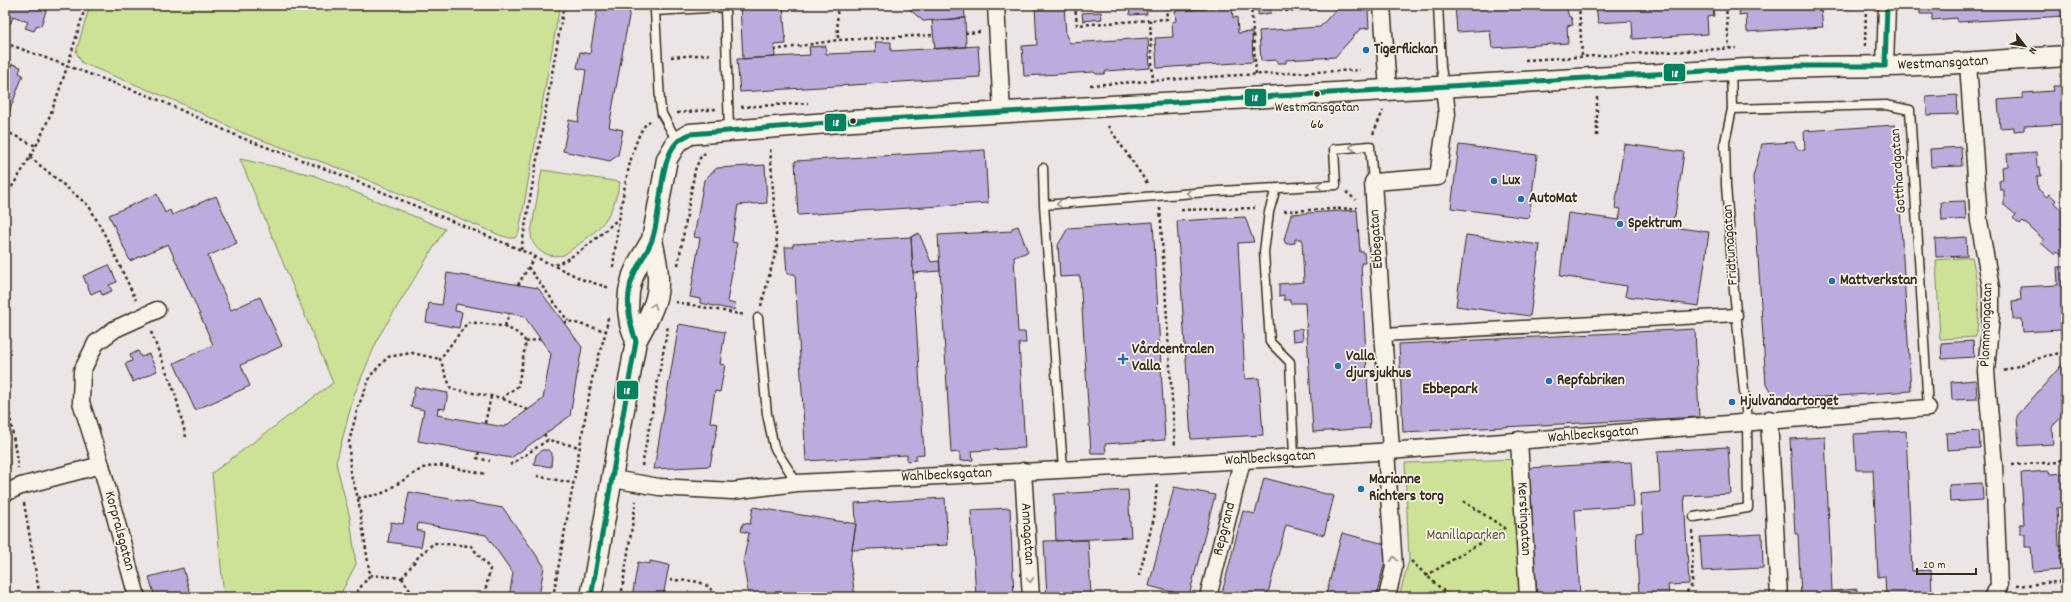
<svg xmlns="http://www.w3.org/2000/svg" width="2071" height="602" font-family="Dekko,sans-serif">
<rect width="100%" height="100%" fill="#ebe5e6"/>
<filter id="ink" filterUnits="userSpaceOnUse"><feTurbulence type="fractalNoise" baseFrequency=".025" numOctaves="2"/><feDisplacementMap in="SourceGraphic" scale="8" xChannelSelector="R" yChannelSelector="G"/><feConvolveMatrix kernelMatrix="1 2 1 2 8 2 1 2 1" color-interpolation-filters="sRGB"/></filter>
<g filter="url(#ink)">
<path fill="#cce297" stroke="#84865a" d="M90,5H560L519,232L515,238H510L502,236L341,169L243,133L178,102L82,63L76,52Z
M240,159L313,175L445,229L379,336L354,395L336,463L350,518L356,564L339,597H224L212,473L333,383Z
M542,170L620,182C611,224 597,231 564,255C547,258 532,251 531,233Z
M1972,257C1979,288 1981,306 1976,337L1940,339L1936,260Z
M5,417L10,464L5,473Z
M1519,459L1528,597H1399L1409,560L1405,463Z"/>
<path fill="#bbacdd" stroke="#3b2a1e" d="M5,5H48L41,26L37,25L34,31L25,28L28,22L13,16L11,23L5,21Z
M598,5H631L609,127L623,130L618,155L610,161L563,151L569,120L578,122L586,70L577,68L580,52L590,54Z
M740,5H783L786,44L774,45L775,57L743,59Z
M893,5H964L965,18L923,21L906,6L895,7Z
M1035,5H1064L1066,35L1070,43L1148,38L1150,68L1106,71L1104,74H1096L1094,72L1024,76L1022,46L1037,45Z
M1129,5H1146L1147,14L1130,15Z
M1337,5H1370L1371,11H1368L1369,28L1360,29L1335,57L1286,60V63H1277V60L1261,61L1259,31L1320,27L1337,8Z
M1455,5H1557V7H1566L1569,17H1571L1573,25L1567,26L1568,43L1492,48L1490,30L1457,32Z
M1596,5H1709L1710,9H1713L1714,16L1707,17L1708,34L1633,39L1632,21L1598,23Z
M1743,5H1856V8L1821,10L1823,27L1747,32L1746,14L1739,15L1740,7Z
M1920,5H2066V16L1957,22V18L1932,20V14H1920Z
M1270,6L1271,13L1258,15V7Z
M1232,7L1233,18L1237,17L1238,33L1252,32L1253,62L1157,68L1155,38L1173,37L1172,22L1176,21L1175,11Z
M1101,12L1102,19L1083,21L1082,13Z
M965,18L966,47L935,49L932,21Z
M875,42H891V51L978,46L980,77L740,92L737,59L810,55L809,47L826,46V54L876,52Z
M12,64L21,67L19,73L23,75L8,115L5,114V68L10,70Z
M2053,86H2062V90H2066V124L2024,126V130L2014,131V127L2000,128L1998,100L2023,98V93L2054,91Z
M1957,95L1958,114L1927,115L1926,97Z
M1895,125L1911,391L1780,400L1766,385L1753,177L1762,144L1794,142L1798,150H1805L1804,131Z
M1624,144L1684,152L1675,216H1674L1672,227L1709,232L1699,306L1625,296L1627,286L1560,276L1568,213L1619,220L1621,209L1615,208Z
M1459,145L1537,155L1529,218L1451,208Z
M1961,147L1962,166L1931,167L1930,149Z
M985,150L988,203L798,215L795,161Z
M2036,152L2037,167H2040L2041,176H2037L2038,189L2047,197L2049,194L2056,200L2054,203L2066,214V258L2057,252L2055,255L2041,243L2044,240L2023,221L2020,224L2013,218L2016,215L2004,205V190H2000L1999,181L2003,180L2002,167L2008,166L2007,154Z
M765,165L767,203L738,205L732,242L737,243L727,302L735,304L734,310L700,303V299L690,297L700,238L694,237L704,180L717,168Z
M157,194L165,213L170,210L172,215L216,196L237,243L208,256L231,310L260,297L282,346L241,365L250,386L195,410L174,363L213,345L194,301L168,244L130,261L109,215Z
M1965,201L1966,219L1942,221L1941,202Z
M1357,210L1360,252H1364L1365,263H1361L1370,428L1313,432L1305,303H1290V300H1284V295L1279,296V284L1304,282L1302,239H1295V243L1286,244L1284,240L1291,214Z
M1245,217L1254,242L1238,243L1245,379L1259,378L1263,435L1191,439L1177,221Z
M1153,222L1165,440L1105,444L1106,453H1091L1080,276L1060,277L1058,245L1068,228Z
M1018,226L1028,252L1014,257L1018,332H1025L1026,343H1019L1025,448L972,451L973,460L960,461V452L951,453L938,235L1012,231V228Z
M919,233L931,262L939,261L940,271L913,273L911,237Z
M1466,235L1540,245L1530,316L1456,306Z
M911,237L924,454L916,455V460L907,461V455L806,461L795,274H787L785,247H793V244Z
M1966,237L1967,256L1936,257L1935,239Z
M109,265L117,282L109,285L112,291L102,295L100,290L91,294L83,276Z
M2057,267H2066V348H2062L2061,330L2023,332L2022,319H2013L2012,301L2021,300L2020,287L2058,285Z
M447,273L538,288L582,347L570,416L511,458L418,441L424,410L411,407L415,387L448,393L445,409L438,408L437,415L504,427L543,399L551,354L524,316L456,304L455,311L462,312L459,328L426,322L429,303L442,305Z
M679,324L725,332L720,364L725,365L720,392L715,391L710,422L718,424L710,466L654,469Z
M1302,329L1303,340L1293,341L1292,330Z
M1695,329L1699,417L1403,432L1399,344Z
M1973,341L1974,357L1942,359L1941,343Z
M138,351L141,357L149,354L157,371L133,382L125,364L132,361L130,355Z
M2066,360V412L2052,427L2053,444L2019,446L2017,416Z
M1976,380L1977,399L1952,400L1951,382Z
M1906,431L1912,571L1931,570L1932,597H1886L1885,576L1878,577L1873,470H1856L1854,434Z
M1979,431L1980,448L1947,450L1946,433Z
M1825,437L1832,591L1857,589V597H1801L1798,534H1795L1790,439Z
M1728,447L1731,494L1684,496L1689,584L1668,585L1669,597H1639L1636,533L1643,532L1641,494L1660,492L1658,451Z
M542,450H549L552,453L551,467L534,464L536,455Z
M1631,462L1634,506L1575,510L1580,597H1537L1528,468Z
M2049,471L2050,474L2066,473V507L2057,508L2059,545H2064V555H2060L2061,570L2033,572L2031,547H2025V534H2020V524H2024L2021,473Z
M1264,478L1334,496L1324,535L1286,525L1267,597H1221L1243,511L1255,514Z
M1982,483L1983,500L1950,502L1949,485Z
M1174,487L1215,495L1189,596L1149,586Z
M1128,490L1131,537L1056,541L1054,494Z
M409,492L503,508L544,566L539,597H509L513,573L486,535L418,523L417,530L424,532L421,547L388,542L391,522L403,524Z
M945,498L948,545L852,550L856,524L855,503Z
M753,507L856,524L850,561L855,597H749L743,562L749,533L741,531L743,523L750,524Z
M1010,508L1014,597H976L971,510Z
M1342,533L1385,544L1386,557L1376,597H1329L1326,595Z
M1762,534L1763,568L1702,571L1700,537Z
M1088,540L1091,597H1047L1044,541Z
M650,561L669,565L663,597H632L638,562L650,564Z
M183,568L191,597H155L149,577Z"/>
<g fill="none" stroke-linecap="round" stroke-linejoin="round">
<defs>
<path id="service" d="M1438,5L1441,67L1444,86
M1732,109L1886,105L1910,110L1928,408
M677,141L662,114L660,102L655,11L725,7L729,130
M1043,168L1044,205L1219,191L1336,185L1334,149L1370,146L1373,182
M1276,188L1269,212L1264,252L1270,342L1290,362L1294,457
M1044,205L1063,469
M758,318L767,414L774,447L797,483
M1694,517L1748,508L1747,421L1734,291L1726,185L1725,142L1732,109L1731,70"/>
<path id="pedestrian" d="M1383,335L1736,315"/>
<g id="minor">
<path d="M996,5L1002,113"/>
<path d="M1382,5L1388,89"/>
<path d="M1968,63L1979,221L1991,288V316L1986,371L1994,466L1999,587L1992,597"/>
<path d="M1885,66L1887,5"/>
<path d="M1769,419L1779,597"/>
<path id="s1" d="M1519,440L1528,597"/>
<path d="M1391,450L1373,182L1438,177L1447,114L1444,87"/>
<path d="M1386,451L1394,567L1387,597"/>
<path id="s2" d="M1023,471L1031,597"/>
<path id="s3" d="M613,479L659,487L732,491L797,483C991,473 1184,465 1377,452C1561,439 1744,421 1928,408"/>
<path d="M5,493L21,486L101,465"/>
<path d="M137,597L101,465L81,402L82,371L96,343L115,329L157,310"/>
<path id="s4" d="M1208,597L1242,461"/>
</g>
<g id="tertiary">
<path id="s5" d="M636,341L630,324L628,309L629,291L633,275L640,260L652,240L667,159L677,142L690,134L853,121L1731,70C1783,67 1834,67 1886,66C1946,65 2006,60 2066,56"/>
<path d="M591,597L636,341C660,298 663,289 652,240"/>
</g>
</defs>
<use href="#service" stroke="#3b2a1e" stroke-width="11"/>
<use href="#pedestrian" stroke="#3b2a1e" stroke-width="15"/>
<use href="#minor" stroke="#3b2a1e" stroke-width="19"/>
<use href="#tertiary" stroke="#3b2a1e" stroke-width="23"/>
<path stroke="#3b2a1e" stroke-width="2.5" stroke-dasharray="3 3" stroke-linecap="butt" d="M837,5L838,40L934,35
M1075,5L1077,25L1167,19L1166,5
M1251,5L1256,74
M1275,5L1285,11L1317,9V5
M1579,5L1582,56
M1726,5L1729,48
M1150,20L1153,81
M965,33L981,32
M5,43L152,97L242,138L339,174L521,250L584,280L610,288
M1865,46L1866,5
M774,50L838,40
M671,57L712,54
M1525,60L1736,48
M1090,85L1240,75L1360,70
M1597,97V137
M741,107L808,103
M677,113L716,109
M1108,126L1147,183
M5,131L36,146
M1373,134L1383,111
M30,157L89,206L108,241L136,300
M1346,192L1356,200
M5,197C20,175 34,152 45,127C62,88 73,46 86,5
M1160,208L1175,447
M1181,210L1255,208
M1284,211L1357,208
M521,250L564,5
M555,265C579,255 599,236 618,219
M678,265L695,170L700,158L705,153
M528,267L568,321
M613,267C616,241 628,132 650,121
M518,285L535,256
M675,302L745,315
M761,306L777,247L770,147
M468,322C489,325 513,323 526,342L518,386L502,398L451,389L440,359Z
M564,323L568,321L606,331
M505,326L509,314
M151,332L175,393L186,437
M526,342L540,339
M2004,371L2045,356L2066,352
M5,384L18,468
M503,399L528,410
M485,423L491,397
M544,434L548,440
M479,452L477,458L490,461
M510,465L548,440L579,447
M2012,465L2059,462L2066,455
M642,466L668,326
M537,476L572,483
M358,498L381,494L423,468L438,465L487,474
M1463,501L1505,528
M24,503L40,597
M1411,561L1450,597
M370,575L402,578
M1139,576L1154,518L1157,483
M1426,576L1506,527
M402,578L419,556L434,543L471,546L490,569L484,597
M402,578L414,597
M670,580C687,581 709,578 715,597
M2016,586L2066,581
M353,597L370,575L358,498L350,471L349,442L358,407L371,375L388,357L412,353L440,359
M553,597L592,379L606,331L608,317
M621,597L636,501
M1683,597L1692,585L1693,531"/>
<use href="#service" stroke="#f7f3e8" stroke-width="8"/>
<use href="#pedestrian" stroke="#f7f3e8" stroke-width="12"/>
<use href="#minor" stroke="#f7f3e8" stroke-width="16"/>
<use href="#tertiary" stroke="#f7f3e8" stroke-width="20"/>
<defs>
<path id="bus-1" d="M1885,66L1887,5
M591,597L636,341C630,325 627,310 629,293C631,270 645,259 652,240C662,213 658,162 677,142C680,139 686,136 690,134L853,121L1791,66H1885"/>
</defs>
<use href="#bus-1" stroke="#f7f3e8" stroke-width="8"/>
<use href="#bus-1" stroke="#008260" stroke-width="5"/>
</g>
<defs><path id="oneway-chevron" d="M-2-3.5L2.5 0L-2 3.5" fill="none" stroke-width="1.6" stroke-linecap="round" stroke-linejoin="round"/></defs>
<g stroke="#998e83">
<use href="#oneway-chevron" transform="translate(1352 147) rotate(175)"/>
<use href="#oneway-chevron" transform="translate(1319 186) rotate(177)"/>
<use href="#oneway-chevron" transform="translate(1189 193) rotate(176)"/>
<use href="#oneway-chevron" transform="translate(1059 204) rotate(175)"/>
<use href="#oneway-chevron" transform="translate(654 306) rotate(-69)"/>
<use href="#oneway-chevron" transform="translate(1394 559) rotate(-94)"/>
<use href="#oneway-chevron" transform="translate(1030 580) rotate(87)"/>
</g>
</g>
<g fill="#1f6fb2" stroke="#f7f3e8" stroke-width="1.5">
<circle cx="1366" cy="50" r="4"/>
<circle cx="1494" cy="181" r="4"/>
<circle cx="1521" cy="199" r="4"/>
<circle cx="1620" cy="224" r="4"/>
<circle cx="1832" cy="281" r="4"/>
<path d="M1121 353h4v4h4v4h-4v4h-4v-4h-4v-4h4z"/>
<circle cx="1338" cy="366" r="4"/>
<circle cx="1549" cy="381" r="4"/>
<circle cx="1732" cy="402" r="4"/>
<circle cx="1361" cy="489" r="4"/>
</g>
<g fill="#3b2a1e" stroke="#f7f3e8" stroke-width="1.5">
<circle cx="1317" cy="94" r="3.5"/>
<circle cx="853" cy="121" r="3.5"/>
</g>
<g text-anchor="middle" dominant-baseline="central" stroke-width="3.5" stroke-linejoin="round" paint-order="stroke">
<g font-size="14" fill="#3b2a1e" stroke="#f7f3e8">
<text x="1317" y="108">Westmansgatan<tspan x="1317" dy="17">66</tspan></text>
</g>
<g font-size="15" font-weight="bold" fill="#3b2a1e" stroke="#f7f3e8" text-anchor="start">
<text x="1374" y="50">Tigerflickan</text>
<text x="1502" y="181">Lux</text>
<text x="1529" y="199">AutoMat</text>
<text x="1628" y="224">Spektrum</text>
<text x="1840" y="281">Mattverkstan</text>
<text x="1132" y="350">Vårdcentralen<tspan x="1132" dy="17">Valla</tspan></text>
<text x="1346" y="357">Valla<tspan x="1346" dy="17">djursjukhus</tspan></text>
<text x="1557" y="381">Repfabriken</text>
<text x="1740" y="402">Hjulvändartorget</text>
<text x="1369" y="480">Marianne<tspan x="1369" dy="17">Richters torg</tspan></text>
</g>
<g font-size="15" fill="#3b2a1e" stroke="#f7f3e8">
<text stroke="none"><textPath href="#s5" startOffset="1480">Westmansgatan</textPath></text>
<text transform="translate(1899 171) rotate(-94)">Gotthardgatan</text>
<text transform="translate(1377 239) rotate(-94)">Ebbegatan</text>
<text transform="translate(1731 245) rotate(-94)">Fridtunagatan</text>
<text transform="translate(1987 325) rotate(-88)">Plommongatan</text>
<text stroke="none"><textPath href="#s3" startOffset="983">Wahlbecksgatan</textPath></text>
<text stroke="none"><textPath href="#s3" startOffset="659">Wahlbecksgatan</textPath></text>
<text stroke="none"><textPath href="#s3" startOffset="335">Wahlbecksgatan</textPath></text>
<text stroke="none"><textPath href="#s1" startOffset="79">Kerstingatan</textPath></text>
<text stroke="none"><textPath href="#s4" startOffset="70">Repgränd</textPath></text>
<text transform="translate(119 531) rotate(75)">Korpralsgatan</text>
<text stroke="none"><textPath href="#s2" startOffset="63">Annagatan</textPath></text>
</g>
<g font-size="15" fill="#584f36" stroke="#f7f3e8">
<text x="1466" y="536">Manillaparken</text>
</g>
<g font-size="16" font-weight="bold" fill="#3b2a1e" stroke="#f7f3e8">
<text x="1450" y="389">Ebbepark</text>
</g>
</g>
<g stroke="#f7f3e8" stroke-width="1.5">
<rect x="1663" y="63" width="23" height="19" rx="4" fill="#008260"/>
<rect x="1244" y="88" width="23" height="19" rx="4" fill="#008260"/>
<rect x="824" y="113" width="23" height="19" rx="4" fill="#008260"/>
<rect x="616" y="380" width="23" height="20" rx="4" fill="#008260"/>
</g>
<g font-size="11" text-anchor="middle" font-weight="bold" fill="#fff">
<text x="1675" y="77">18</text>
<text x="1255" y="101">18</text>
<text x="836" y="126">18</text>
<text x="627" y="394">18</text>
</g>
<rect width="2071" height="602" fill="none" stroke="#f7f3e8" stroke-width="20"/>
<rect x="10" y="10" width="2051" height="582" fill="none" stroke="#3b2a1e" stroke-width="1.5" filter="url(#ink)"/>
<g transform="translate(2025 46) rotate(121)" stroke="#f7f3e8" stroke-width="3" paint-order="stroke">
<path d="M0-3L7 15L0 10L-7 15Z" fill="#3b2a1e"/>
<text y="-6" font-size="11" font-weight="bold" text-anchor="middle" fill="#3b2a1e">N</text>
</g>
<path d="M1917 568v6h59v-6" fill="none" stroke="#3b2a1e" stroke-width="2"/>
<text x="1923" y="568" font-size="12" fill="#3b2a1e" stroke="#f7f3e8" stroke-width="3" paint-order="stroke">20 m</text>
</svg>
